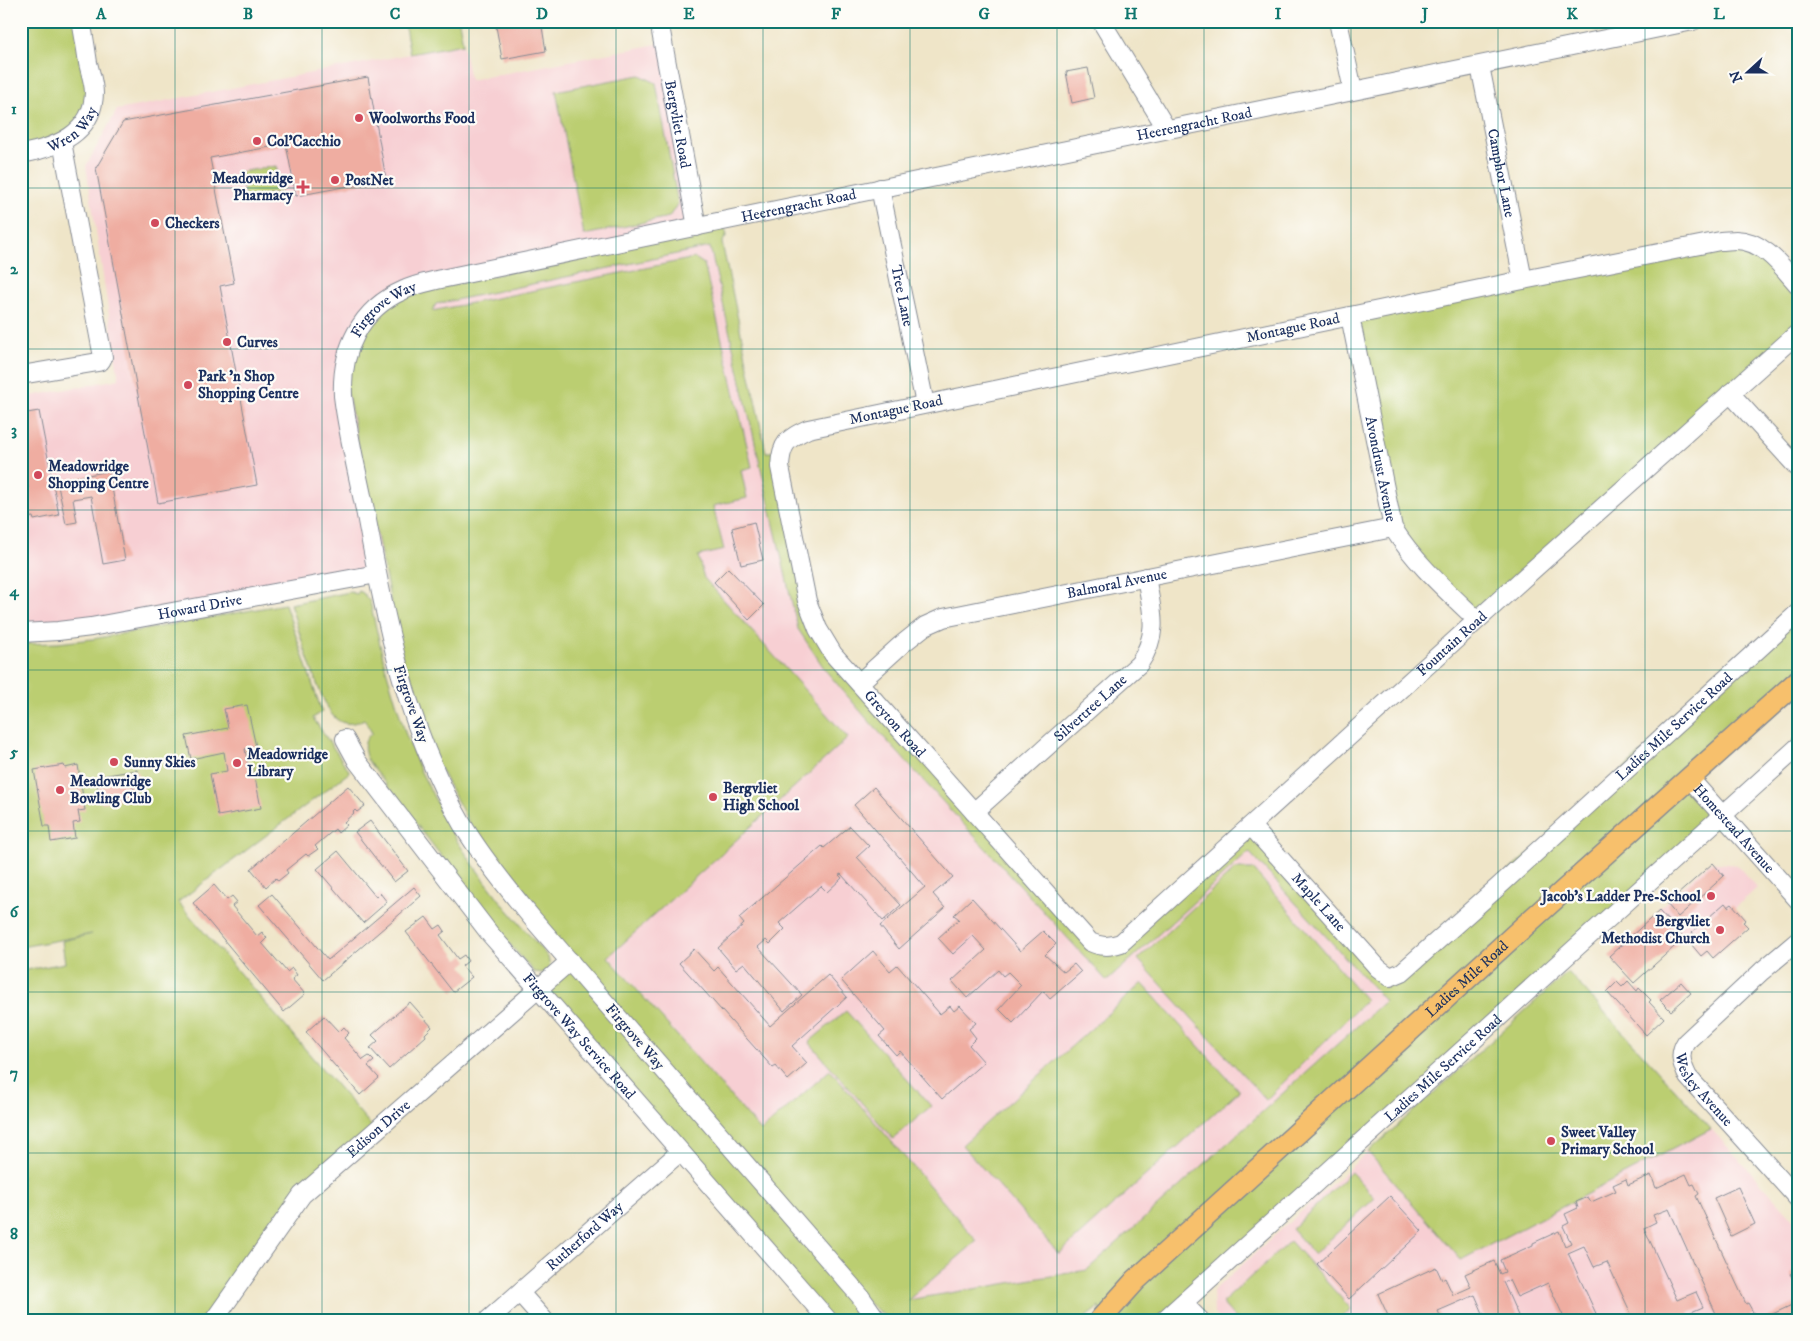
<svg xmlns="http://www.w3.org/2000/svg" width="1820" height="1341" font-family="'IM FELL DW Pica',serif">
<rect width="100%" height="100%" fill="#fdfcf7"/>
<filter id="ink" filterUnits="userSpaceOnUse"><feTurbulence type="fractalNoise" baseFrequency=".02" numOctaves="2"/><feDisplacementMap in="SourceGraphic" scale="10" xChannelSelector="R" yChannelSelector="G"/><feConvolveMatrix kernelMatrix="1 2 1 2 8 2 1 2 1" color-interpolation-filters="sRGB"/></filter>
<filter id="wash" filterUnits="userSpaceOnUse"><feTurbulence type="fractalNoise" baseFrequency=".0096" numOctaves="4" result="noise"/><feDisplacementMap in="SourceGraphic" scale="20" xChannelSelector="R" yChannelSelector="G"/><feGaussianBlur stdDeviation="1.12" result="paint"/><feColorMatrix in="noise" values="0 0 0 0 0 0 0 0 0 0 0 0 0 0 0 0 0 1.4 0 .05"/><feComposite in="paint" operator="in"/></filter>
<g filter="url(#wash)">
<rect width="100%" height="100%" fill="#efe5c8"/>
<path fill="#f7cfd3" d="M663,43L697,227L418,285L377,574L21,633V398L119,379L86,166L117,110L463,44L470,80Z
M710,247L798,629L826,671L868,720L1107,981L1249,852L1385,1001L1087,1270L908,1300L512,845L376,405L436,304Z
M1710,862L1737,865L1757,888L1735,908L1732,904L1728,907L1725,903L1692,932L1695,936L1688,942L1658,909Z
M1568,972L1799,1225V1320H1220L1214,1314L1213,1291Z"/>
<path fill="#bbce71" stroke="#6b7e68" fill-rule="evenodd" d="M21,21H81L94,92L79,129L21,154Z
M404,21H459L463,44L410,54Z
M640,75L656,83L678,203L669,217L584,235L556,91Z
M276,166L281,192L245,198L240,172Z
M722,222L727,235L722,243L766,452H780L818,629L1090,941L1111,947L1251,826L1390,977L1799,612V680L1690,778L1723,816L1164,1320H1100L1099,1307L1082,1320H890L861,1297L877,1320H828L537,989L570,961L497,875L416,724L343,371L384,301ZM710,247L798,629L826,671L868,720L1107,981L1249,852L1385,1001L1087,1270L908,1300L977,1241L830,1070L761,1131L608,957L848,738L704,578L698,556L724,550L713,506L747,498L741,470L752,467L704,264L695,258L432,311L436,304Z
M1738,240L1799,286V332L1477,620L1404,545L1350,316Z
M359,591L363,593L370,602L385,666L405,732L420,770L438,805L455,838L477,870L502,903L548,957L550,967L543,973L534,972L506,940L368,761C363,750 362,741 372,733L364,719C355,724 344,726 335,718C320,704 298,627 290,604L350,592L357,594Z
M285,604L322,712L313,718L350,772L178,902L375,1130L313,1185L214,1320H21V971L65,963L62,941L92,934L21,947V644L58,643L93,639Z
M1235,869H1253L1366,1000L1266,1100L1138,959Z
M1568,972L1711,1129L1461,1260L1368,1152Z
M1142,983L1239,1091L1059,1254L962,1145Z
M846,1011L931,1106L893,1139L809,1042Z
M1351,1172L1375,1198L1314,1254L1292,1229Z
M1290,1241L1351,1309L1339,1320H1237L1222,1303Z"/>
<g id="blocks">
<path fill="#efada1" d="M495,21H541L546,51L502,59Z
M1088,68L1094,98L1072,103L1066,72Z
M368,77L386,179L296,196L286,144L210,158L234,283L220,286L257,485L158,503L96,168L123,122Z
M39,411L59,515L34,520L33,517L26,518L21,494V489L28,488L23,463H21V414Z
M109,471L125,560L103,564L91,496L73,499L77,522L66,524L57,481Z
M754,522L763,560L741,565L732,528Z
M728,568L764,605L749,620L714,582Z
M247,705L256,747L245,749L249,768L253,767L261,808L218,816L210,774L227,771L224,752L191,759L186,736L228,728L224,709Z
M64,765L65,768L78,765L85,810L78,811L80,822L73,823L75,838L51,842L49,826H44L34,770Z
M137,770L141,785L133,787L136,796L101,803L96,777Z
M348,786L365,806L357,812L355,810L353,812L354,813L344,822L347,825L338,833L335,829L315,846L318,849L308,856L306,854L286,870L288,873L278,881L276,878L266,887L251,869Z
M874,787L953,877L933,894L945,908L899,949L880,926L925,887L854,805Z
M370,821L408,871L394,882L355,832Z
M850,826L869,846L857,857L901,905L883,921L841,874L839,875L842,878L827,892L821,886L779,923L785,929L770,944L766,940L758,947L802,995L784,1011L744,963L736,969L718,948L744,924L739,918L822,846L824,848Z
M338,851L376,897L380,893L387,902L363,923L317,869Z
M1713,863L1724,876L1678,917L1667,904Z
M214,885L227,900L232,896L237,902L232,906L257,936L262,932L267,938L262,943L287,972L292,968L297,975L292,979L305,994L284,1012L193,903Z
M414,887L421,896L323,980L259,905L272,894L328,960Z
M972,898L1020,951L1043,931L1056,944L1045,955L1064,972L1074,964L1081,972L1050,999L1043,991L1013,1023L999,1009L1021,985L1008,972L1003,976L998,970L967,998L952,981L986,950L973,936L953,954L938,938L959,919L954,915Z
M1725,903L1728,907L1732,904L1746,920L1743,922L1748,927L1713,958L1707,951L1701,956L1691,944L1697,939L1692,932Z
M1659,911L1684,938L1634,983L1609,956Z
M426,917L435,929L441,925L445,931L440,935L458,959L464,955L468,961L462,966L472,977L453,992L406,932Z
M694,949L714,971L718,967L770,1026L828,975L847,997L792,1046L807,1063L788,1080L776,1066L773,1068L679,963Z
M873,951L890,971L897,965L940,1014L950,1006L954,1011L960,1006L976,1023L969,1029L976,1038L969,1045L984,1062L942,1099L900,1051L896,1055L879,1036L885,1031L841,980Z
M1628,981L1637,991L1639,988L1651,1000L1649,1002L1664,1018L1646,1035L1607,992L1617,982L1622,987Z
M1681,982L1691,993L1671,1011L1660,1000Z
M410,1002L432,1027L425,1034L426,1036L389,1069L370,1048L378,1041L372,1035Z
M324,1016L339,1032L344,1027L349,1033L344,1038L363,1060L369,1056L374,1061L368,1066L379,1078L360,1095L306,1032Z
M1686,1174L1691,1185L1694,1184L1699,1194L1696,1196L1746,1304L1748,1303L1754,1314L1751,1315L1753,1320H1714L1718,1318L1669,1209L1653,1215L1656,1222L1644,1228L1677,1300L1696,1292L1703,1307L1689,1313L1692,1320H1680L1679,1318L1675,1320H1634L1607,1262L1594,1267L1584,1246L1568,1253L1599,1320H1565L1548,1283L1517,1297L1509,1280L1503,1282L1520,1320H1486L1475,1295L1438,1311L1442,1320H1390L1378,1294L1436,1267L1442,1280L1445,1278L1453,1295L1471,1287L1465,1274L1494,1261L1500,1274L1505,1272L1500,1260L1533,1245V1243L1559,1231L1565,1246L1571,1243L1563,1226L1569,1223L1565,1214L1578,1208L1576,1202L1588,1197L1591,1202L1616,1191L1613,1185L1626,1179L1628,1185L1651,1175L1656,1188Z
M1738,1187L1755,1224L1731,1236L1714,1198Z
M1390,1196L1422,1231L1349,1299L1317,1264Z
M1799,1269V1289L1790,1274Z
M1796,1303L1799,1309V1320H1760Z"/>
</g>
</g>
<g filter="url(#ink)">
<use href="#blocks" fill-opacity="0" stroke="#858a93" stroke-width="1"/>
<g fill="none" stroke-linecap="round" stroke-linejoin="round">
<defs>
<g id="minor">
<path id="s1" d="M659,21L697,227"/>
<path d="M1101,21L1166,128"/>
<path d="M1338,21L1353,90"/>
<path id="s2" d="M1480,66L1523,280"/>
<path id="s3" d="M21,154C55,148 93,134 94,93C94,83 90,72 88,63C86,49 84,35 81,21"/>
<path id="s4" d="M880,188L925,404"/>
<path id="s5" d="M1799,286C1783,268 1763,240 1736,240C1731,240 1725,241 1720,241L1523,280L808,429C787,439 781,443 780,467L807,601L818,629L833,654L1090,942C1101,947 1109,947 1121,943L1526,576L1799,332"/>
<path id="s6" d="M1350,316L1393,528C1415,563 1447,591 1477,620"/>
<path d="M21,375L98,362L101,361L103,357L62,142"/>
<path d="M1730,393L1799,469"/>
<path id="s7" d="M21,633L58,631L91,627L377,574"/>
<path id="s8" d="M859,683L901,645L925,626L943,618L1393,528"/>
<path id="s9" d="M345,739L357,761L490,934L828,1320"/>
<path id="s10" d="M1690,779L1799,901"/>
<path id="s11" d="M974,812L1139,664C1160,633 1152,611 1146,577"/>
<path id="s12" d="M1251,826L1378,968L1390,977L1402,972L1498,887L1799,612"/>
<path id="s13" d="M1799,940L1762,971L1686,1042C1678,1054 1682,1065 1688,1077L1799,1200"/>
<path d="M520,1293L544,1320"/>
<path d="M1183,1303L1200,1320"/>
<path id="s14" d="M214,1320L302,1195L570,961"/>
<path id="s15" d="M488,1320L680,1152"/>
<path id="s16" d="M877,1320L860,1296L532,918C507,888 482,857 462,824C406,727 386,623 366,515C358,475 348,436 343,396C341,350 360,309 404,290C416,284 429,282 441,279L1693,21"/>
<path id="s17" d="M1164,1320L1799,746"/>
</g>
<g id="major">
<path id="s18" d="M1100,1320L1136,1280L1530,921L1799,680"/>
</g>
</defs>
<use href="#minor" stroke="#858a93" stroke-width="20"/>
<use href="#major" stroke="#858a93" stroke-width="24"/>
<use href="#minor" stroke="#fff" stroke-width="18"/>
<use href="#major" stroke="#f7c06c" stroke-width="21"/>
</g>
</g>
<path fill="none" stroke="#0f766e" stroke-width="1" stroke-opacity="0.55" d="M175,21V1320M322,21V1320M469,21V1320M616,21V1320M763,21V1320M910,21V1320M1057,21V1320M1204,21V1320M1351,21V1320M1498,21V1320M1645,21V1320M21,188H1799M21,349H1799M21,510H1799M21,670H1799M21,831H1799M21,992H1799M21,1153H1799"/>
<g fill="#d1495b" stroke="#fdfcf7" stroke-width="2">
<circle cx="359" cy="118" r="5"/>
<circle cx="257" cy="141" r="5"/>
<circle cx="335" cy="180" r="5"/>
<path d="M300.5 179.5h5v5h5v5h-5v5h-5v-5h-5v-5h5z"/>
<circle cx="155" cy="223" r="5"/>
<circle cx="227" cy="342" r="5"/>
<circle cx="188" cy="385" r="5"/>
<circle cx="38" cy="475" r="5"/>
<circle cx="114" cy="762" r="5"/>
<circle cx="237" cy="763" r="5"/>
<circle cx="60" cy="790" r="5"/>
<circle cx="713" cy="797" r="5"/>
<circle cx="1711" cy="896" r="5"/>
<circle cx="1720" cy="930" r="5"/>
<circle cx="1551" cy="1141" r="5"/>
</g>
<g text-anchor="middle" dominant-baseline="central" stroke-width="4.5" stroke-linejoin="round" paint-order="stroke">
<g font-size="15" font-weight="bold" fill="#1b2f5e" stroke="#fdfcf7" text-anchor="start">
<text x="369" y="118">Woolworths Food</text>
<text x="267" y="141">Col'Cacchio</text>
<text x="293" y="178" text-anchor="end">Meadowridge<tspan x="293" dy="17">Pharmacy</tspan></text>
<text x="345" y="180">PostNet</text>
<text x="165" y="223">Checkers</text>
<text x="237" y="342">Curves</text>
<text x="198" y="376">Park 'n Shop<tspan x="198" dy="17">Shopping Centre</tspan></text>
<text x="48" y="466">Meadowridge<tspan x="48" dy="17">Shopping Centre</tspan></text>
<text x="247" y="754">Meadowridge<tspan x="247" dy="17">Library</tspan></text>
<text x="124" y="762">Sunny Skies</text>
<text x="70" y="781">Meadowridge<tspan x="70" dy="17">Bowling Club</tspan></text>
<text x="723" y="788">Bergvliet<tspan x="723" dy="17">High School</tspan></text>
<text x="1701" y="896" text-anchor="end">Jacob's Ladder Pre-School</text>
<text x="1710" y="921" text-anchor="end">Bergvliet<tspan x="1710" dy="17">Methodist Church</tspan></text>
<text x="1561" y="1132">Sweet Valley<tspan x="1561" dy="17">Primary School</tspan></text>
</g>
<g font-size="15" fill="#1b2f5e" stroke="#fdfcf7">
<text stroke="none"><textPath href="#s16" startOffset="2032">Heerengracht Road</textPath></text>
<text stroke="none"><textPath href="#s1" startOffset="105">Bergvliet Road</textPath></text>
<text stroke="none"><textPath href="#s3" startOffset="59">Wren Way</textPath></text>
<text stroke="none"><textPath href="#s2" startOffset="109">Camphor Lane</textPath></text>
<text stroke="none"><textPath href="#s16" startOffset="1628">Heerengracht Road</textPath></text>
<text stroke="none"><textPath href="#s4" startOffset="110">Tree Lane</textPath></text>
<text stroke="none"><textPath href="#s16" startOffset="1196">Firgrove Way</textPath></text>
<text transform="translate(1293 328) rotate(-12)">Montague Road</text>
<text transform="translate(896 410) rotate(-12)">Montague Road</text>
<text stroke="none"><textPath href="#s6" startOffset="156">Avondrust Avenue</textPath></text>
<text stroke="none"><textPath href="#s8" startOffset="284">Balmoral Avenue</textPath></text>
<text stroke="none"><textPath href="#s7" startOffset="181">Howard Drive</textPath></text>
<text stroke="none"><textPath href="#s5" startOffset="2139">Fountain Road</textPath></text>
<text transform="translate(411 704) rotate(71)">Firgrove Way</text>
<text stroke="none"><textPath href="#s11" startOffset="156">Silvertree Lane</textPath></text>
<text stroke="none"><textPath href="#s5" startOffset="1368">Greyton Road</textPath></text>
<text stroke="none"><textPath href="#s12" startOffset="585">Ladies Mile Service Road</textPath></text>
<text stroke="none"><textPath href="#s10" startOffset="66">Homestead Avenue</textPath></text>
<text stroke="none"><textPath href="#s12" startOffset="102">Maple Lane</textPath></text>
<text stroke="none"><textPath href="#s18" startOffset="501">Ladies Mile Road</textPath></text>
<text stroke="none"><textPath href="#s9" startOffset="379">Firgrove Way Service Road</textPath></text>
<text transform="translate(635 1037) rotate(49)">Firgrove Way</text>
<text stroke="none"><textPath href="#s17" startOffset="376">Ladies Mile Service Road</textPath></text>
<text stroke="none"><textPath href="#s13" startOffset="208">Wesley Avenue</textPath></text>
<text stroke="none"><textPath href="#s14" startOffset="254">Edison Drive</textPath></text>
<text stroke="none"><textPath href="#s15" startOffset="128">Rutherford Way</textPath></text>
</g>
</g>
<rect width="1820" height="1341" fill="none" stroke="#fdfcf7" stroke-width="55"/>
<g transform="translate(1748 72) rotate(249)" stroke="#fdfcf7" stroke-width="4" paint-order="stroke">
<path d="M0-4L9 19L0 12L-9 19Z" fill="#1b2f5e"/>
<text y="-8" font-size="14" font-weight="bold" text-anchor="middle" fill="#1b2f5e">N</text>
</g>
<rect x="28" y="28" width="1764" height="1286" fill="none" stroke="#0f766e" stroke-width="2"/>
<g font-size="16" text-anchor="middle" font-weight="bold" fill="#0f766e">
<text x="101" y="19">A</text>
<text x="248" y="19">B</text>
<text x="395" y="19">C</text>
<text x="542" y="19">D</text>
<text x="689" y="19">E</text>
<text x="836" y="19">F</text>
<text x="984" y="19">G</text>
<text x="1131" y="19">H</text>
<text x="1278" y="19">I</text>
<text x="1425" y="19">J</text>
<text x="1572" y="19">K</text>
<text x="1719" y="19">L</text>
<text x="14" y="114">1</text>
<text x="14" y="274">2</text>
<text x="14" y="435">3</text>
<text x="14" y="596">4</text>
<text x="14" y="757">5</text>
<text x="14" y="917">6</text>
<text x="14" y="1078">7</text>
<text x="14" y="1239">8</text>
</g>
</svg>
